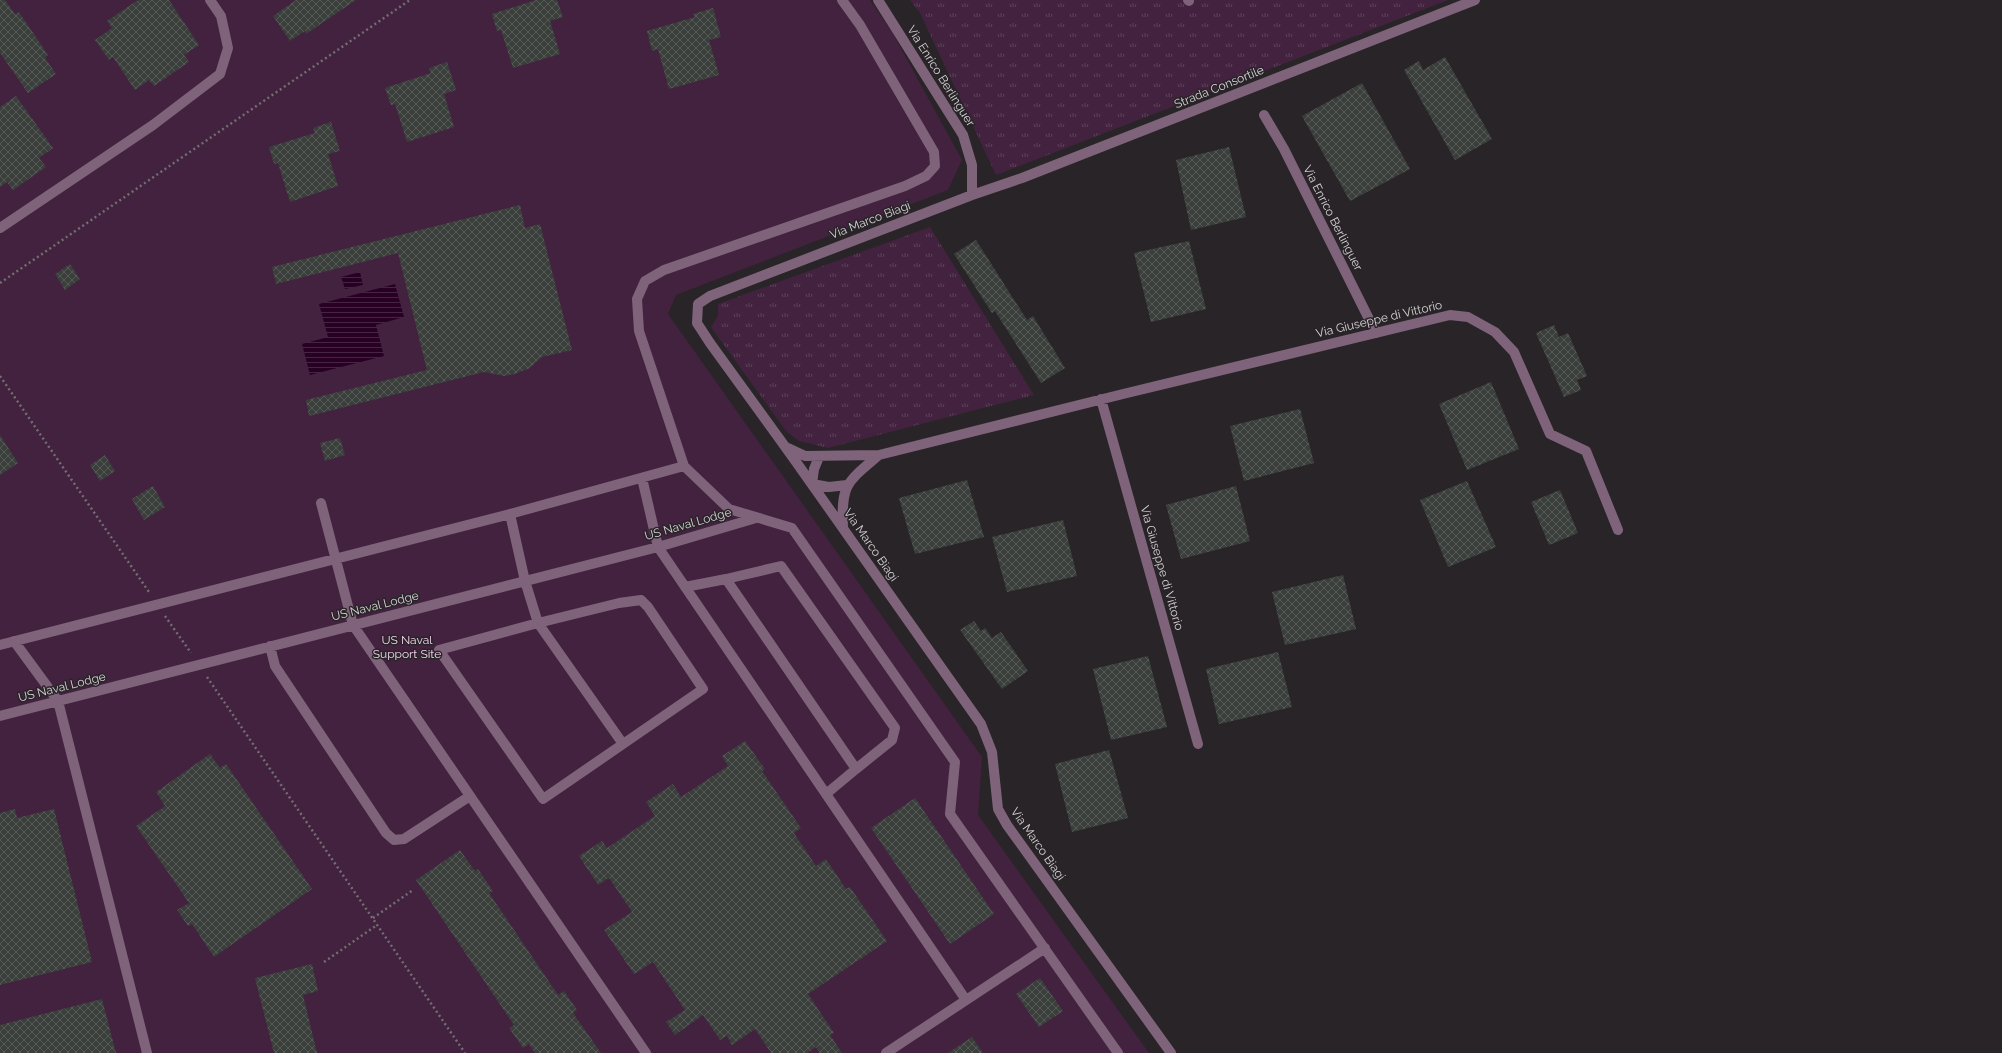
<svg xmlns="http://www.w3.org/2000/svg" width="2002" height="1053" font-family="Raleway,sans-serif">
<defs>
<pattern id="grass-tufts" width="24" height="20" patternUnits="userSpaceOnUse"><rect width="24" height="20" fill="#42223e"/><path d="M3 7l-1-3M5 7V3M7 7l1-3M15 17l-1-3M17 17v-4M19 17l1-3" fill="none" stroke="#5c4159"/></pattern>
<pattern id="water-rules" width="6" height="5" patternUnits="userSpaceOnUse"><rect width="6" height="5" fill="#280024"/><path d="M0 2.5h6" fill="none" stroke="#462443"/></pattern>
<pattern id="building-cross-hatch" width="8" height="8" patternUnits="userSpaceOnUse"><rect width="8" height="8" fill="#3a3f3b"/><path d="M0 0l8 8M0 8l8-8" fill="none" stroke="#565a56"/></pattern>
</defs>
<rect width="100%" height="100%" fill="#292428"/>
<path fill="url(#grass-tufts)" d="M910,0H1448L996,175L920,13Z
M930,227L1034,395L828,448L799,441L786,431L711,327L718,316V304Z"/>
<path fill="#42223e" d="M0,0H870L892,32L962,160L948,190L676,295L668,314L982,757L978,815L1149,1053H0Z"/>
<path fill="url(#water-rules)" d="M360,272L363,285L345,289L341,277Z
M395,284L404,317L376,325L384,356L310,375L302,344L328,337L319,304Z"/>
<path fill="url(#building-cross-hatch)" d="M0,0H5L15,14L19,12L48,55L45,58L56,74L28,93L0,53Z
M138,0H169L199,45L184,55L189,62L154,86L149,80L135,90L113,57L109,60L95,40L112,28L107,21Z
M296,0H356L306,34L305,31L290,41L273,16Z
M536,0H557L563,17L550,21L560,54L513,68L501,30L497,31L492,14Z
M713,8L721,37L709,40L719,75L669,89L658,49L652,51L647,31L695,17L693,14Z
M1445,57L1492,139L1455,160L1404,70L1419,61L1423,70Z
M447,62L456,90L444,94L454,127L407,142L395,104L391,105L385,88L431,73L429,68Z
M1362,83L1410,169L1350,201L1302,116Z
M16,96L53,148L39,158L46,167L13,190L7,182L0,187V107Z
M331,122L340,151L328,154L338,186L290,202L278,163L274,164L269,147L315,133L313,128Z
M1229,147L1246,217L1191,230L1176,160Z
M520,205L525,228L540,224L572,350L542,357L530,368L515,374L504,376L484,372L309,416L306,400L427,370L398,253L276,284L272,267Z
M976,240L1027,320L1033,316L1065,368L1041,383L995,311L992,313L954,254Z
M1189,241L1206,309L1151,322L1134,253Z
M70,264L80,279L65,290L55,274Z
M1554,325L1559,337L1568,333L1587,376L1577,380L1581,390L1564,397L1536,333Z
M1491,382L1519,449L1467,470L1439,404Z
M1300,409L1314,463L1244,481L1230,426Z
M0,435L18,463L0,475Z
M340,438L345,455L325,461L320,443Z
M105,455L115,471L100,481L90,465Z
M967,480L984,537L915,554L899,498Z
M1467,481L1496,547L1448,567L1420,500Z
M153,486L165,507L144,520L132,499Z
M1236,486L1250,541L1181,559L1166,505Z
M1560,490L1578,533L1549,545L1531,502Z
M1063,520L1077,576L1007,592L992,537Z
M1343,575L1356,629L1285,645L1272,592Z
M974,621L981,631L985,628L992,638L1001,632L1028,671L1002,689L960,630Z
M1278,652L1292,707L1219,724L1206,669Z
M1148,656L1167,727L1111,740L1093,669Z
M745,741L765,769L762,771L801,828L794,833L816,866L826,859L846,889L850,887L887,941L808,994L834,1033L830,1035L842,1053H820L816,1047L807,1053H771L755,1029L732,1045L727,1036L720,1040L703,1015L675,1035L666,1022L685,1010L653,962L634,974L604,930L632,912L609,878L598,885L579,856L602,841L607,848L655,816L646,802L673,784L681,797L728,766L722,756Z
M1109,750L1128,818L1072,832L1055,764Z
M210,754L220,768L226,764L312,889L214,957L192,924L188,926L177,910L189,903L136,826L165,806L156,792Z
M915,798L994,914L950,944L871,828Z
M15,809L17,818L54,809L92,962L0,985V813Z
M460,850L475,871L478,869L493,891L489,893L558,995L564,991L577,1010L573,1013L601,1053H535L529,1044L523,1048L509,1028L514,1025L416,880Z
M312,964L318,991L303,995L317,1053H274L255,978Z
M1040,978L1063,1011L1039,1027L1016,994Z
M102,999L116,1053H0V1025Z
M972,1037L983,1053H948Z"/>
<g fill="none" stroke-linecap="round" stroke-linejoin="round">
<path stroke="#726e72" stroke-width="2.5" stroke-dasharray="2 3" stroke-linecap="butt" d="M0,283L410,0
M0,376L149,592
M165,616L191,653
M207,677L465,1053
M373,918L413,890
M324,962L377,925"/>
<path stroke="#7f637a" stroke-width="10" d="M842,0L860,25L934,152L935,166L926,176L905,186L664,270L645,281L637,299L639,331L684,466L729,509L792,528L955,762L950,814L1118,1053
M878,0L963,135L972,165V195
M1188,0L1189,1
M1264,115L1284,149L1376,333
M0,228L153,125L220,74L228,48L221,16L210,0
M1101,399L1198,744
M788,448L805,456L879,455L1123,394L1450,315L1468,317L1495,332L1514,352L1550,434L1586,451L1618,530
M642,478L658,547L966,1000
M812,484L829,487L847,485
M812,484L814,469L819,457
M321,503L353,625L646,1053
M510,514L525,581L538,623L619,603L641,600L648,607L703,689C650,726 596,762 543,799L439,650L538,623L623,744
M843,527C841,484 847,482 879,455
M726,579L781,566L895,728L892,740L856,769
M685,587L726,579L856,769L826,794
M14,641L58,701L147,1053
M0,645L510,514L684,466
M270,646L275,666L386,833L394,840L404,839L470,796
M0,716L658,547L756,518
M886,1053L1045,948
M1171,1053L1007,825L998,809L992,752L981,724L794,459L710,343L697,323L698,304L710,296L972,195L1022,178L1475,0"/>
</g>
<g text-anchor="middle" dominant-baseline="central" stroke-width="3" stroke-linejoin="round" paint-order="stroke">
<g font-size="12" fill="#d5d2d5" stroke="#292428">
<text transform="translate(941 76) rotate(58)">Via Enrico Berlinguer</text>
<text transform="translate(1219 87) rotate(-22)">Strada Consortile</text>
<text transform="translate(1333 218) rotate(63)">Via Enrico Berlinguer</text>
<text transform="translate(870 220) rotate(-21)">Via Marco Biagi</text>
<text transform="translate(1379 319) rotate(-13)">Via Giuseppe di Vittorio</text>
<text transform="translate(688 524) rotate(-16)">US Naval Lodge</text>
<text transform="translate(871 545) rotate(55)">Via Marco Biagi</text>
<text transform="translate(1162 568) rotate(74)">Via Giuseppe di Vittorio</text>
<text transform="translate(375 606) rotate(-14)">US Naval Lodge</text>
<text transform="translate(62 687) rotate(-14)">US Naval Lodge</text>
<text transform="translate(1038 844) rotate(55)">Via Marco Biagi</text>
</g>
<g font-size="12" fill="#f6d2ef" stroke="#292428">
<text x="407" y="640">US Naval<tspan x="407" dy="14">Support Site</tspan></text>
</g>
</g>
</svg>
